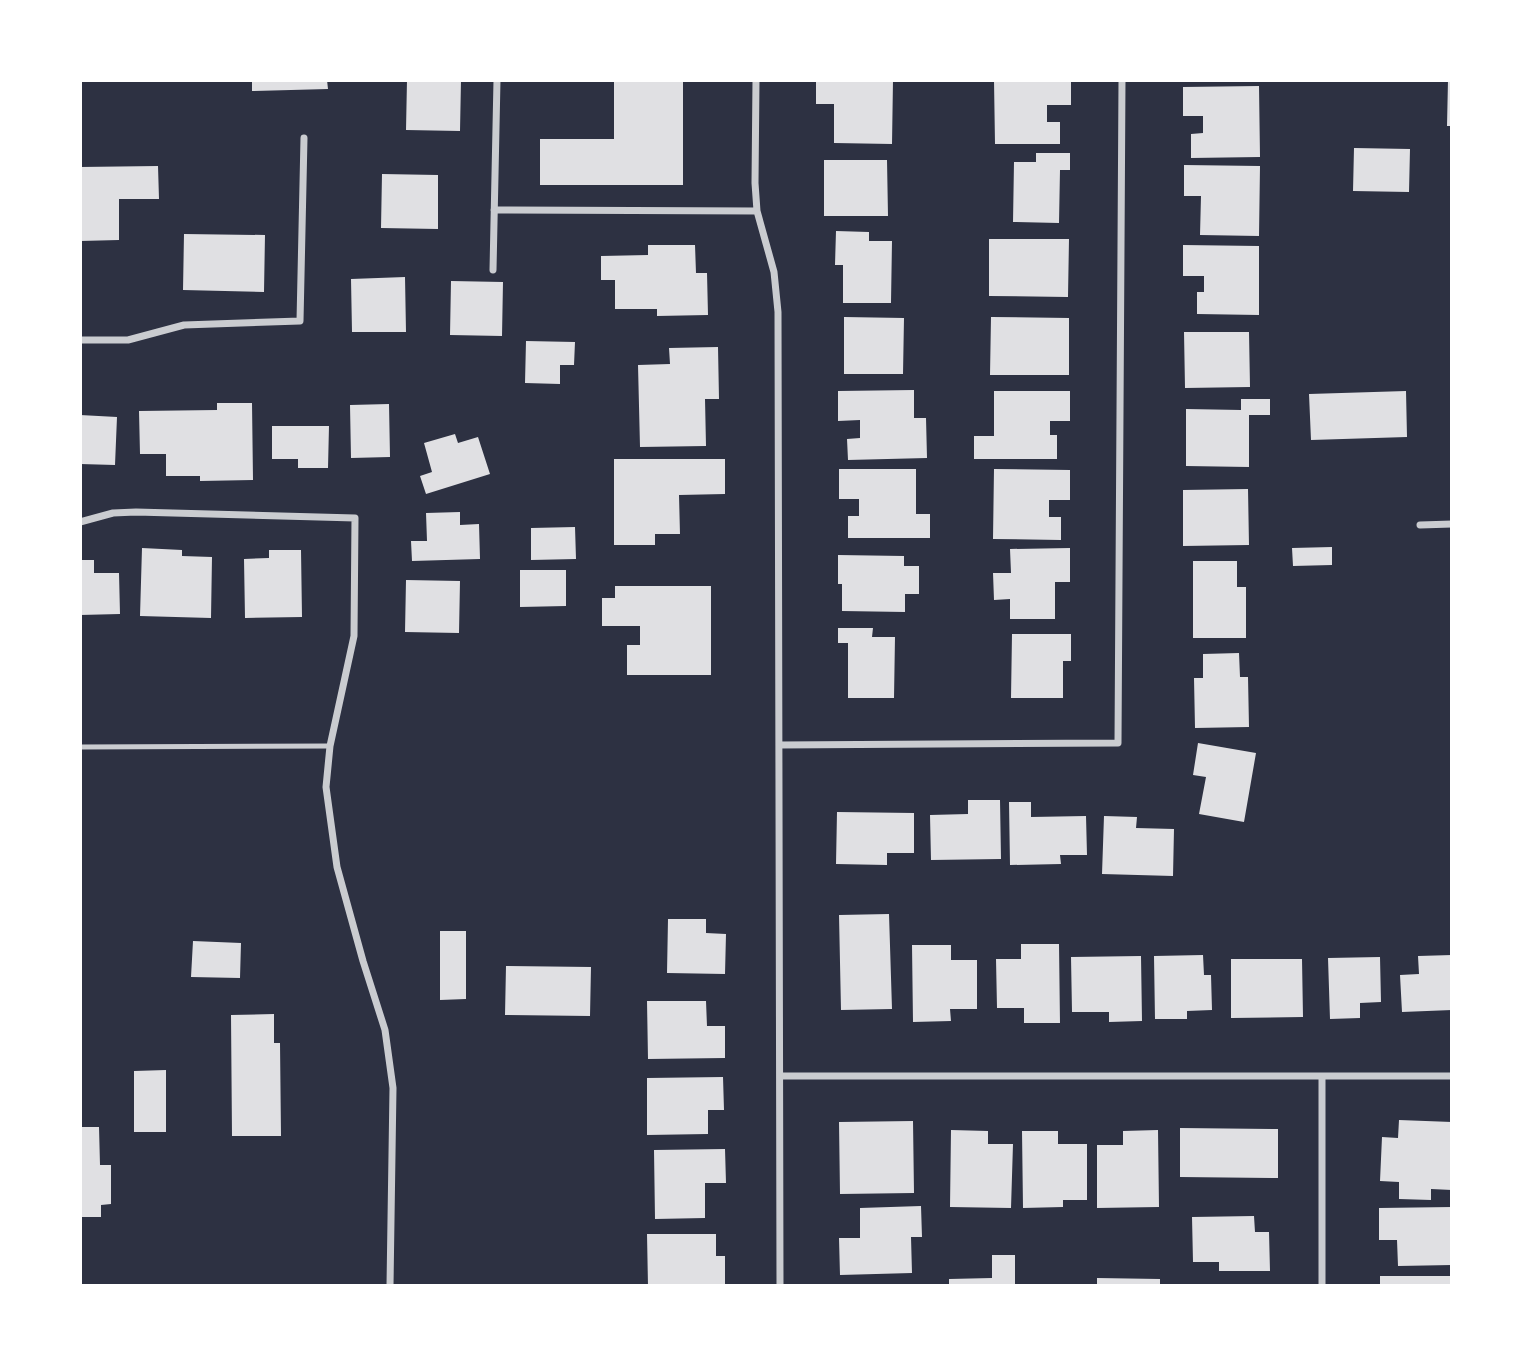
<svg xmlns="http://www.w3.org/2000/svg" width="1532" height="1366" font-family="Spectral,serif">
<rect width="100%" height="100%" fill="#2d3142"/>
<path fill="#e0e0e3" d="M252,80H327L328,89L252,91Z
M407,80H461L460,131L406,130Z
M614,80H683V185H540V139H614Z
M816,80H893L892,144L834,143V104H816Z
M994,80H1071V105H1047V122H1060V144H995Z
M1448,80H1452V126H1447Z
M1259,86L1260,157L1191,158V134L1203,133V116H1183V87Z
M1354,148L1410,149L1409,192L1353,191Z
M1036,153H1070V170H1060L1059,223L1013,222L1014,162H1036Z
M824,160H887L888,216H824Z
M1184,165L1260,166L1259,236L1200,235L1201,196H1184Z
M158,166L159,199H119V240L80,241V167Z
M382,174L438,175V229L381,228Z
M836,231L869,232V241H892L891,303H843V265H835Z
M184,234L265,235L264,292L183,290Z
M989,239H1069L1068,297L989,296Z
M648,245H695L696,273H707L708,315L657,316V309H615V280H601V256L648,255Z
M1183,245L1259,246V315L1197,314V292H1204V276H1183Z
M405,277L406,332H352L351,279Z
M451,281L503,282L502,336L450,335Z
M844,317L904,318L903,374H844Z
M991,317L1069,318V375H990Z
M1184,332H1249L1250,387L1185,388Z
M526,341L575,342L574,365H560V384L525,383Z
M718,347L719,399H705L706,446L640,447L638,365L670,364L669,348Z
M914,390V418H926L927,458L848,460L847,439L860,438V420L838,421V391Z
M994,391H1070V421H1050V435H1057V459H974V436H994Z
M1406,391L1407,437L1311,440L1309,394Z
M1241,399H1270V415H1249V467L1186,466V409L1241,410Z
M217,403H252L253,480L200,481V476H166V454H140L139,411L217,410Z
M389,404L390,457L351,458L350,405Z
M80,415L117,417L115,465L80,464Z
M272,426H329L328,468H298V459H272Z
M455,434L458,443L478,437L490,474L426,494L420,476L432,472L424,443Z
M614,459H725V494L679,495L680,534H655V545H614Z
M839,469H916V514H930V538H848V516H859V499H839Z
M994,469L1070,470V500H1049V517H1061V540L993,539Z
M1248,489L1249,545L1183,546V490Z
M460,512V525L479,524L480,559L412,561L411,541H427L426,513Z
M575,527L576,559L531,560V528Z
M1332,547V565L1293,566L1292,548Z
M142,548L182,550V556L212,557L211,618L140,616Z
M1070,548V582H1055V619H1010V599L994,600L993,573H1011L1010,549Z
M269,550H301L302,617L245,618L244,559L269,558Z
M838,555L904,556V566H919V594H905V612L842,611V584H838Z
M80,560H94V573H119L120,614L80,615Z
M1193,561H1237V587H1246V638H1193Z
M520,570H566V606L520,607Z
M406,580L460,581L459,633L405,632Z
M615,586H711V675H627V645H640V626H602V598H615Z
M838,628H873L872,637H895L894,698H848V643H838Z
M1012,634H1071V661H1063V698H1011Z
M1239,653L1240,677H1248L1249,727L1195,728L1194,678H1203V654Z
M1198,743L1256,753L1244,822L1199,814L1206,777L1193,775Z
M968,800H1000L1001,859L931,860L930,815L968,814Z
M1009,802H1031V817L1086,816L1087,855H1060L1061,864L1010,865Z
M837,812L914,813V853H887V865L836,864Z
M1104,816L1137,817L1136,828L1174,829L1173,876L1102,874Z
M889,914L892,1009L841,1010L839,915Z
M668,919H706V933L726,934L725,974L667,973Z
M440,931H466V999L440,1000Z
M193,941L241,943L240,978L191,977Z
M1021,944H1059L1060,1023H1024V1008H997L996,959H1021Z
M912,945H951V960H977V1009H950L951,1021L913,1022Z
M1203,955L1204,975H1211L1212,1010L1187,1011V1019H1155L1154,956Z
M1452,955V1010L1402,1012L1400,975L1419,974L1418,956Z
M1141,956L1142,1021L1109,1022V1012H1072L1071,957Z
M1380,957L1381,1002L1360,1003V1018L1330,1019L1328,958Z
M1231,959H1302L1303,1017L1231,1018Z
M506,966L591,967L590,1016L505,1015Z
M647,1001H706L707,1026H725V1058L648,1059Z
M274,1014V1043H280L281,1136H232L231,1015Z
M166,1070V1132H134V1071Z
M723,1077L724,1110H708V1134L647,1135V1078Z
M1399,1120L1452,1122V1190L1431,1189V1200L1399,1199V1182L1380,1181L1382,1137L1398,1138Z
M913,1121L914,1193L840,1194L839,1122Z
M80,1127H99L100,1165H111V1204L101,1205V1217H80Z
M1180,1128L1278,1129V1178L1180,1177Z
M951,1130L988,1131V1144H1013L1011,1208L950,1207Z
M1158,1130L1159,1207L1097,1208V1145H1123V1131Z
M1022,1131H1058V1144H1087V1200H1063V1207L1023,1208Z
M725,1149L726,1183H705V1218L655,1219L654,1150Z
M921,1206L922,1237H911L912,1273L840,1275L839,1238H860V1208Z
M1452,1207V1265L1398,1266L1397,1240H1379V1208Z
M1254,1216L1255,1232H1269L1270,1271H1219V1262H1193L1192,1217Z
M647,1234H716V1256H725V1286H648Z
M992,1255H1015V1286H949V1279L992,1278Z
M1380,1276H1452V1286H1380Z
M1097,1278L1160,1279V1286H1097Z"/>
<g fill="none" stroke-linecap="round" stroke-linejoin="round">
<path stroke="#caccd0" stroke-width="5" d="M80,747L330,746"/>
<path stroke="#caccd0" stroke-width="7" d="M756,80L755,183L757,211L774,272L778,312L780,1286
M494,210L757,211
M493,270L497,80
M80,340H128L184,325L300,321L304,138
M80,522L113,513L136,512L355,518L354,636L330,746L326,787L337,867L363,961L385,1030L393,1088L390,1286
M1420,525L1452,524
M779,745L1118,743L1122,80
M780,1076H1452
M1322,1286V1076"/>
</g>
<rect width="1532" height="1366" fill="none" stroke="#ffffff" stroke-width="164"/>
</svg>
